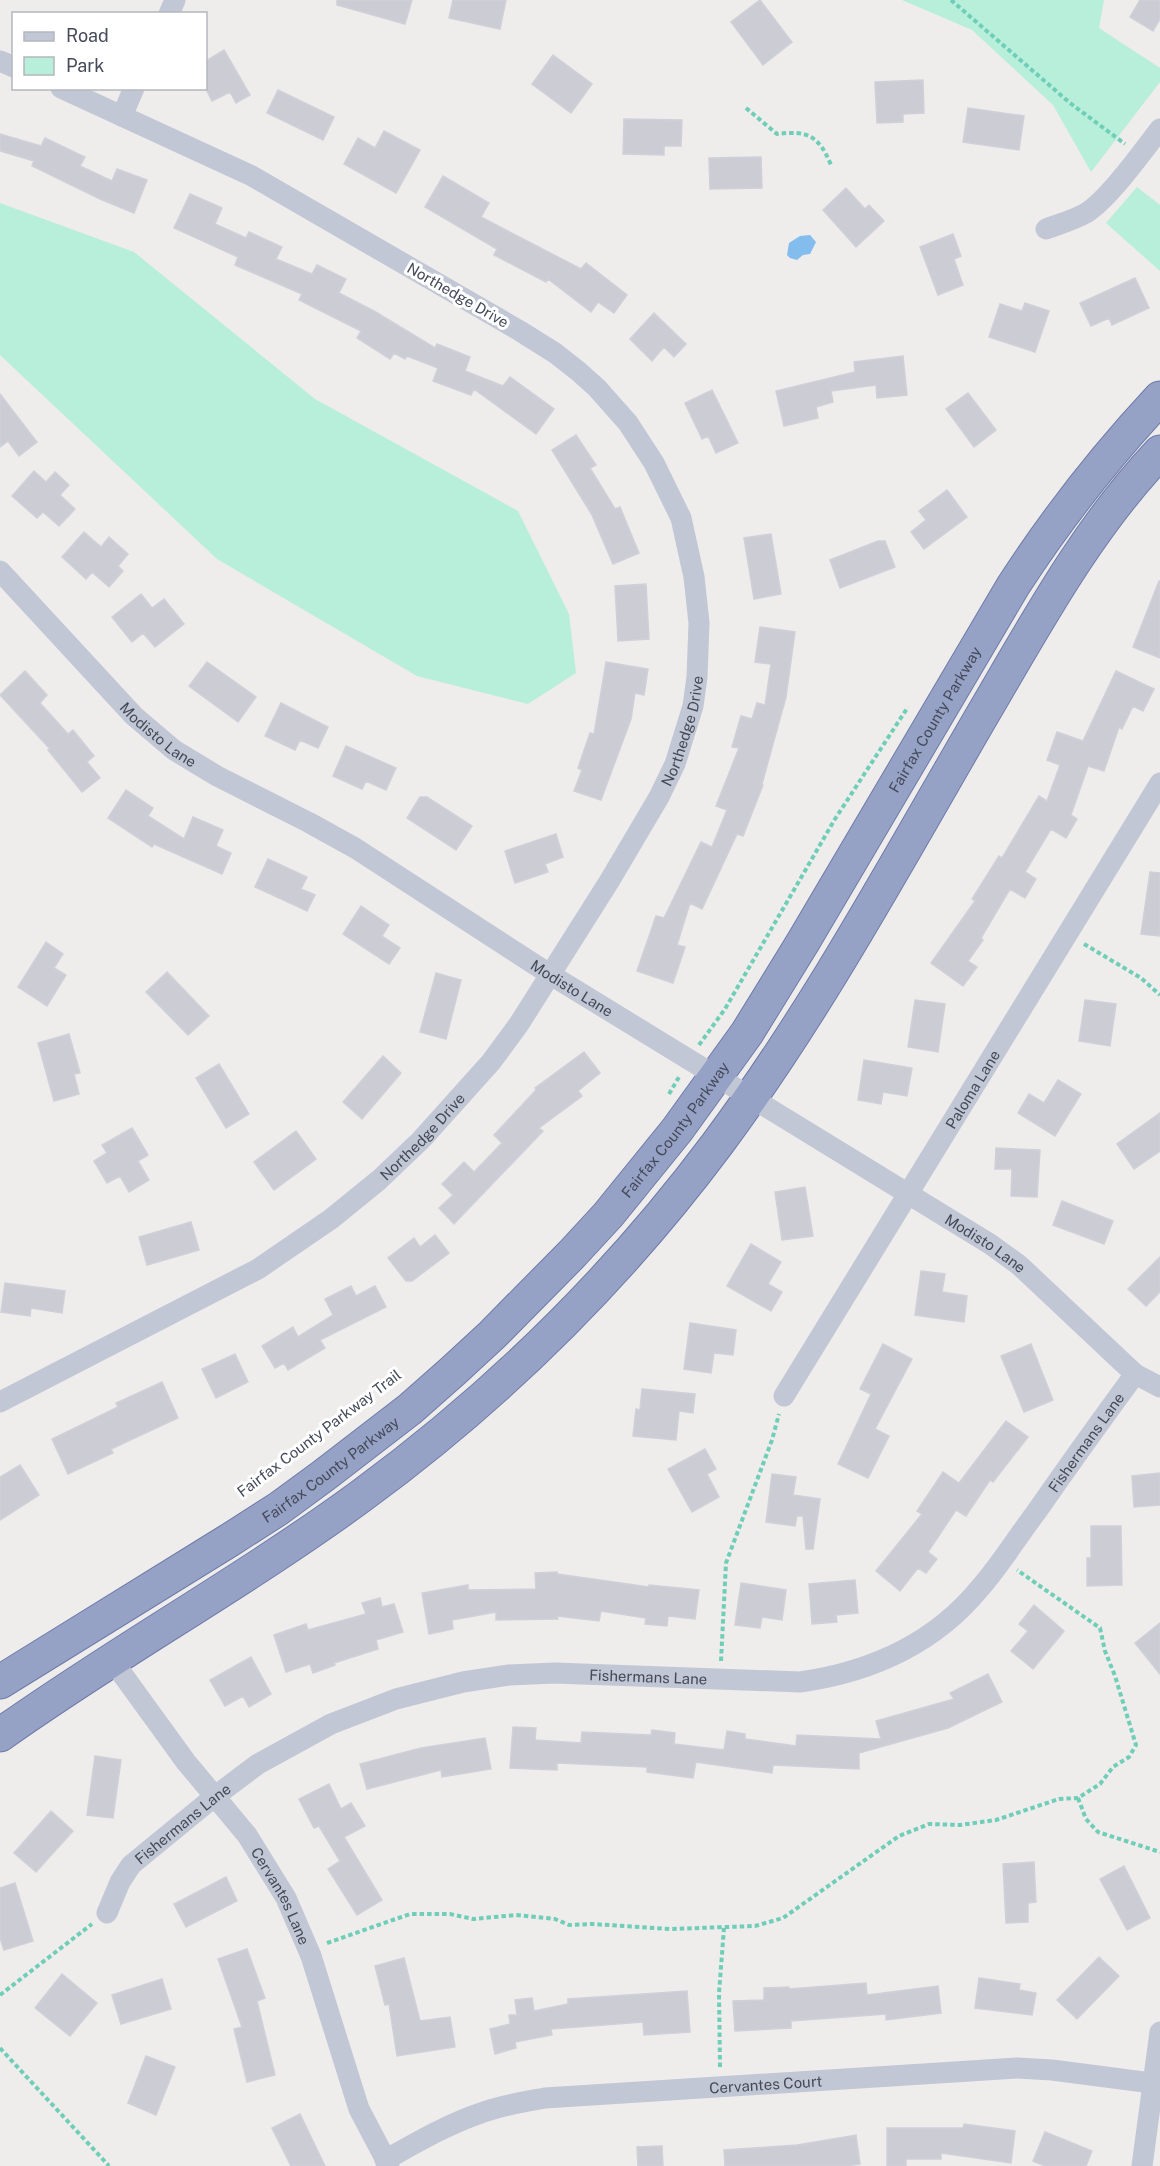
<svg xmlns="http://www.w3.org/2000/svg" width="1160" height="2166" font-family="'Public Sans',sans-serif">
<rect width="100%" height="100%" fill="#efecec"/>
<path fill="#b7efdb" d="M902,0H1104L1099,28L1160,68V82L1091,172L1053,105L972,30Z
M1137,187L1160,205V271L1106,223Z
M0,203L134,252L315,399L518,511L569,614L576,673L528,704L417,676L217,559L0,355Z"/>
<path fill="#83bdee" d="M810,235L816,242L810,254L803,255L797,260L790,258L787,255L789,243L800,236Z"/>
<path fill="#cbccd4" stroke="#d0d0d8" stroke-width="1.5" d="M337,0H412L405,24L337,5Z
M453,0H506L500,29L449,18Z
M760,0L792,42L763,65L731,22Z
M1140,0H1160V19L1153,31L1130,17Z
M224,50L250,95L236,103L230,92L212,101L206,89V61Z
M553,55L592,84L571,113L532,84Z
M923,80L924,113L903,114V122L877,123L875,82Z
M278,90L334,117L323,140L267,113Z
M968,108L1024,116L1019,150L963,142Z
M624,119L682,120L681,146H664V155L623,154Z
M384,131L420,150L396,193L344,164L358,138L375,148Z
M0,134L41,146L45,138L85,157L80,166L112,181L117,169L147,180L134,213L100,199L32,166L34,161L0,151Z
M761,157L762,188L710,189L709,158Z
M443,176L489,203L481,217L581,269L586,263L627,295L614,313L598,302L591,312L548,279L546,282L494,255L497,249L425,207Z
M846,188L865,209L869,205L884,221L856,247L823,210Z
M190,194L222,208L215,224L246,238L249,232L282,247L276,259L312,274L317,265L346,279L339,293L374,311L435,348L437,344L470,357L465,371L503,386L510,377L554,409L536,434L474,389L471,395L433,381L438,368L407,356L405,359L394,353L390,359L357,338L361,331L299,300L302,294L235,265L238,257L174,228Z
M953,234L961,256L954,259L963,285L938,295L920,247Z
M1135,278L1149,308L1112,325L1109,318L1091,326L1080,303Z
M1025,303L1049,311L1035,352L989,337L1000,304L1022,311Z
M654,313L686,344L674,357L664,347L652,361L630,339Z
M903,356L907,395L877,398L876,385L831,391L833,402L816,407L818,418L784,426L776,391L855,372L854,362Z
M712,390L738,443L716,453L708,436L702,439L685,403Z
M968,393L996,430L974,447L946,409Z
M0,394L37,442L19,456L8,441L0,447Z
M576,435L596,465L590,468L615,509L620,507L639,553L613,564L592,515L552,450Z
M34,471L46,482L55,472L69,485L60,495L75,509L59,526L43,512L37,518L12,496Z
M947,490L967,517L924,549L911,532L926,520L919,511Z
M84,532L101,547L109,537L128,554L118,566L123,571L109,587L92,572L86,579L62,557Z
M771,534L781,594L754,599L744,538Z
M878,541H885L895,567L840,588L830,560Z
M1159,581L1160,582V658L1133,647Z
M646,584L649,639L618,641L615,586Z
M141,594L152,608L164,599L184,624L155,647L143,633L132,642L112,617Z
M760,627L795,632L786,697L762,784L763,785L743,836L737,834L702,909L690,903L677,945L685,947L673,983L637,971L656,916L664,918L701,842L712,847L727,810L716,806L739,748L732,747L741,716L752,719L757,703L765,705L771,664L755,662Z
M207,662L256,697L238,722L189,686Z
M606,662L648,669L644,695L635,693L631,719L601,800L574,791L582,770L578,768L590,733L594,734Z
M25,671L47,695L40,703L68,734L73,730L94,756L87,762L100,778L82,792L48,750L50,749L0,695Z
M1116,671L1154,689L1143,711L1133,706L1122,729L1119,727L1104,771L1088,766L1071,815L1077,819L1066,838L1051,829L1025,872L1036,879L1025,898L1010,889L981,938L983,940L968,961L977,967L963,986L931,963L975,901L972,899L999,856L1002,858L1039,796L1047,801L1060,765L1047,760L1057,732L1083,741Z
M281,703L328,727L318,748L300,740L295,750L265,736Z
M346,746L396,768L386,790L366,781L362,789L333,776Z
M126,790L153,808L148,816L184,839L193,817L223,830L216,846L231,853L222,874L154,844L152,847L108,818Z
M420,797H427L472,826L456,850L407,818Z
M556,834L563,857L545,864L548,872L515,883L505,851Z
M268,859L307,877L301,889L315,895L307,911L255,887Z
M1150,872L1160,873V936L1141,934Z
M361,906L389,925L382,936L400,948L389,964L343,934Z
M46,942L63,954L54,968L66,975L47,1006L18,987Z
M167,972L209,1016L188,1035L146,992Z
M436,973L461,980L446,1039L420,1032Z
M915,1000L945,1004L938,1052L908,1047Z
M1085,1000L1116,1004L1110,1046L1079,1041Z
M69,1034L80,1073L74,1074L79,1094L54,1101L38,1043Z
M584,1052L600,1073L578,1091L582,1096L539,1128L543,1131L454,1224L439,1208L453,1195L442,1184L464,1162L474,1172L502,1143L494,1135L536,1090L535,1088Z
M383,1056L401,1073L362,1119L343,1102Z
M864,1060L912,1068L907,1096L883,1092L881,1104L858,1100Z
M219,1064L249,1114L226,1128L196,1078Z
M1058,1080L1081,1094L1055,1136L1018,1113L1029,1094L1044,1103Z
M1160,1113V1151L1134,1169L1117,1144Z
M132,1128L148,1155L138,1161L149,1180L129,1192L120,1176L107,1183L94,1161L107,1153L102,1145Z
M296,1131L316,1159L274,1190L254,1162Z
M996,1148L1040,1150L1037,1197L1011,1196L1012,1169H995Z
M805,1187L813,1236L782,1240L775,1192Z
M1062,1201L1113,1221L1104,1244L1053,1225Z
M191,1222L199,1250L147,1265L139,1237Z
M435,1235L449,1253L412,1281H406L388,1258L414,1238L420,1247Z
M751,1244L781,1262L768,1284L782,1292L771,1311L727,1286Z
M1160,1257V1292L1146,1306L1128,1289Z
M921,1271L945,1274L942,1292L967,1296L964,1322L915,1315Z
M5,1283L65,1291L62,1313L31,1308L30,1316L1,1312Z
M351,1286L356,1296L375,1286L386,1307L320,1340L325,1348L288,1370L284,1363L275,1368L262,1346L293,1327L298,1337L333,1315L325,1299Z
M690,1323L736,1330L733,1355L714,1353L711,1373L684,1369Z
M883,1344L912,1359L875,1429L889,1436L868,1478L838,1464L871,1394L860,1389Z
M1031,1344L1053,1400L1024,1412L1001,1356Z
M235,1354L248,1382L216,1398L202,1369Z
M162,1382L178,1418L111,1449L113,1453L68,1474L52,1439L118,1407L116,1403Z
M642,1389L695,1394L693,1413L679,1411L676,1440L633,1436L636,1409L640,1410Z
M1006,1421L1028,1437L993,1482L990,1480L966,1516L956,1510L928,1552L937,1559L926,1573L918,1568L900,1591L876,1571L922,1514L917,1511L943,1472L959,1483Z
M705,1449L716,1469L707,1474L719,1497L692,1512L668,1469Z
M20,1465L39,1495L0,1520V1477Z
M1160,1473V1505L1134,1507L1132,1476Z
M772,1474L796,1477L793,1495L820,1499L813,1549H806L803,1516H797L795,1526L766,1522Z
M1091,1526H1121L1122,1585L1087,1586V1558H1091Z
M557,1572V1574L649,1587V1585L699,1590L695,1619L668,1616L667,1626L645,1624L646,1618L601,1611L599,1621L557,1616L558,1619L496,1620V1612L452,1620L453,1629L429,1634L422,1593L468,1585V1590L536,1589L535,1573Z
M855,1580L858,1613L836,1615L837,1622L812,1624L809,1584Z
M741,1583L786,1590L782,1620L762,1617L760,1628L735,1625Z
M380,1598L382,1607L394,1604L403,1632L376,1640L378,1649L334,1663L335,1665L313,1673L310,1664L286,1672L274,1635L306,1624L308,1630L366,1614L362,1603Z
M1034,1605L1064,1631L1033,1669L1011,1651L1028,1631L1019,1624Z
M1160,1623V1674L1135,1643Z
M251,1657L271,1694L249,1707L243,1696L225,1706L210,1680Z
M988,1674L1002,1702L948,1728L859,1753V1769L773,1765L772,1773L696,1762L693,1778L647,1772V1767L557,1763V1770L510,1768L513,1727L536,1728L535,1740L581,1743L582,1732L651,1735L652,1730L675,1733L674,1744L724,1750L727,1731L745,1734V1739L796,1746L797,1735L881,1739L876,1721L954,1699L950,1693Z
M485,1738L491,1769L442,1777L441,1770L367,1789L360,1764L421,1748Z
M95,1756L121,1760L113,1818L87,1815Z
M329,1784L341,1809L351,1803L365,1826L344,1837L382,1900L357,1915L328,1869L340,1861L319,1826L314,1828L299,1799Z
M51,1811L73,1831L36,1872L14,1853Z
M1034,1862L1036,1902L1028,1903V1922L1006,1923L1003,1864Z
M1124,1866L1150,1918L1127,1930L1100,1879Z
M226,1877L237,1901L186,1927L174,1904Z
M15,1883L33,1941L4,1950L0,1938V1888Z
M247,1949L265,1998L257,2001L275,2075L247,2082L234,2029L242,2027L218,1959Z
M1099,1957L1119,1976L1077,2019L1057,2000Z
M404,1958L420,2021L450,2017L455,2047L397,2056L389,2004L385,2005L375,1966Z
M62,1974L97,2003L70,2036L35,2008Z
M979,1978L1020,1984L1019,1990L1036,1993L1032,2015L975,2008Z
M162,1979L171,2009L121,2024L112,1995Z
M866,1983L867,1995L938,1986L941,2013L886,2020V2014L791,2021V2028L735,2031L733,2001L764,2000V1988L789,1987V1989Z
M687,1991L690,2032L644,2035L643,2022L551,2029L552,2035L515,2042L516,2048L495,2054L490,2029L510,2024L509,2015H517L515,2000L532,1998L534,2011L568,2004V1999Z
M146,2056L175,2067L156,2115L128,2103Z
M300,2114L325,2166H291L272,2128Z
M964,2124L1015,2131L1011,2163L941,2153V2159H906V2166H887V2128H963Z
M1045,2132L1092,2151L1086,2166H1045L1033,2161Z
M856,2135L860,2164L846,2166H725L724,2150L797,2145Z
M662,2146L663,2166H638L637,2147Z"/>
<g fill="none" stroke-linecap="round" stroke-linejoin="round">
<defs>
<g id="trunk">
<path id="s7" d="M0,1682L228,1541L278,1509L323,1476L410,1409L453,1371L492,1335L572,1254L608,1215L677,1130L747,1033L803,942L1013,586C1057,518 1105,457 1160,398"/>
<path d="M0,1735C118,1651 245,1581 361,1496C496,1397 618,1277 718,1143C820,1006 901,854 987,707C1039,618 1088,528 1160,452"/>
</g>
</defs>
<use href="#trunk" stroke="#6d7ba9" stroke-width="35"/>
<path stroke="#6fceb7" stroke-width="4" stroke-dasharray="4.5 3" stroke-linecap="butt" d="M951,0L1070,103L1125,144
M746,108L777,134C808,130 819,136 831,165
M1084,944L1141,978L1160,995
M699,1045L725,1009L835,819L908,707
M669,1094L679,1077
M721,1661L726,1563L772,1440L779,1414
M1078,1798L1086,1819L1098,1832L1160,1852
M327,1943L410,1914H450L473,1919L516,1915L555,1919L569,1925L592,1924L670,1929L755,1926L783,1918L899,1836L929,1824L960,1825L996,1820L1059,1799L1078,1798L1100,1784L1113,1767L1129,1757L1136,1745L1115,1676L1105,1651L1100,1628L1017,1570
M0,1995L92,1924
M0,2048L109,2166
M720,2067L719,1993L724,1928"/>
<g stroke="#c1c7d4" stroke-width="21">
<path d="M169,14L175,0"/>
<path d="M0,61L14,67"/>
<path d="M122,116L134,88"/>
<path d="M1046,229C1059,224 1074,220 1086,213C1108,200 1143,151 1160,129"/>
<path id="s1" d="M0,571L134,716L174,750L217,776L308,822L355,848L551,975L990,1244L1019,1265L1135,1374L1160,1387"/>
<path id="s2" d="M784,1396L1160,783"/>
<path id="s3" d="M0,1402L258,1269L331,1219L379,1180L421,1140L491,1062L519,1024L610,880L659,797L675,764L693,706L697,677L699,623L694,577L681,518L654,463L628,423L597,388L578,371L555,353L520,331L252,176L61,88"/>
<path id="s4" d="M112,1660L186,1762L247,1835L286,1898L311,1956L359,2109L389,2166"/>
<path id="s5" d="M107,1913L120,1882L131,1865L214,1797L258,1764L331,1724L396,1699L463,1682L509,1675L555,1673L800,1682C871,1672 934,1644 980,1588C1001,1564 1018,1536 1037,1511C1069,1465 1102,1419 1135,1374"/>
<path id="s6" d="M385,2160C416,2143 448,2124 481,2113C502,2105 523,2102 545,2098L1017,2068L1052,2070L1160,2084"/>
<path d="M1142,2166L1160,2032"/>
</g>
<use href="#trunk" stroke="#96a2c5" stroke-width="33"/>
</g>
<g text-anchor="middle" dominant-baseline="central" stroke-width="6" stroke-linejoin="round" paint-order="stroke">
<g font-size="15" fill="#444a5a" stroke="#fff">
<text transform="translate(458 295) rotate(30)">Northedge Drive</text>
<text stroke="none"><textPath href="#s7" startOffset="1365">Fairfax County Parkway</textPath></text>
<text stroke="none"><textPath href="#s3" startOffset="988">Northedge Drive</textPath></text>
<text stroke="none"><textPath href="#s1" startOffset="228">Modisto Lane</textPath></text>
<text stroke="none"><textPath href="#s1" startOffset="714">Modisto Lane</textPath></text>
<text stroke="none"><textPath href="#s2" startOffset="360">Paloma Lane</textPath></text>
<text stroke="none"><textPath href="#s7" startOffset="879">Fairfax County Parkway</textPath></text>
<text stroke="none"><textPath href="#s3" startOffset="502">Northedge Drive</textPath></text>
<text stroke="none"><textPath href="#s1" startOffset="1200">Modisto Lane</textPath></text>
<text transform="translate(319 1433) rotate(-37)">Fairfax County Parkway Trail</text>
<text stroke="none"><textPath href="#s5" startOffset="1164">Fishermans Lane</textPath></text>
<text stroke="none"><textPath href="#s7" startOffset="393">Fairfax County Parkway</textPath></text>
<text stroke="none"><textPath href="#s5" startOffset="624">Fishermans Lane</textPath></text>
<text stroke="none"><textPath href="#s5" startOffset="120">Fishermans Lane</textPath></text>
<text stroke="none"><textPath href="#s4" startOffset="291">Cervantes Lane</textPath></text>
<text stroke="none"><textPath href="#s6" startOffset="394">Cervantes Court</textPath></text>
</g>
</g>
<rect x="12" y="12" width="195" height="78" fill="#ffffff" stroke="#b4b7bd" stroke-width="1.5"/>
<rect x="24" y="32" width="30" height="9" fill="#c1c7d4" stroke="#b4b7bd" stroke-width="1.5"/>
<text x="66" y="42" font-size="18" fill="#444a5a">Road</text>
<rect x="24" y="57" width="30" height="18" fill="#b7efdb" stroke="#b4b7bd" stroke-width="1.5"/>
<text x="66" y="72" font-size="18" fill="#444a5a">Park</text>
</svg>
